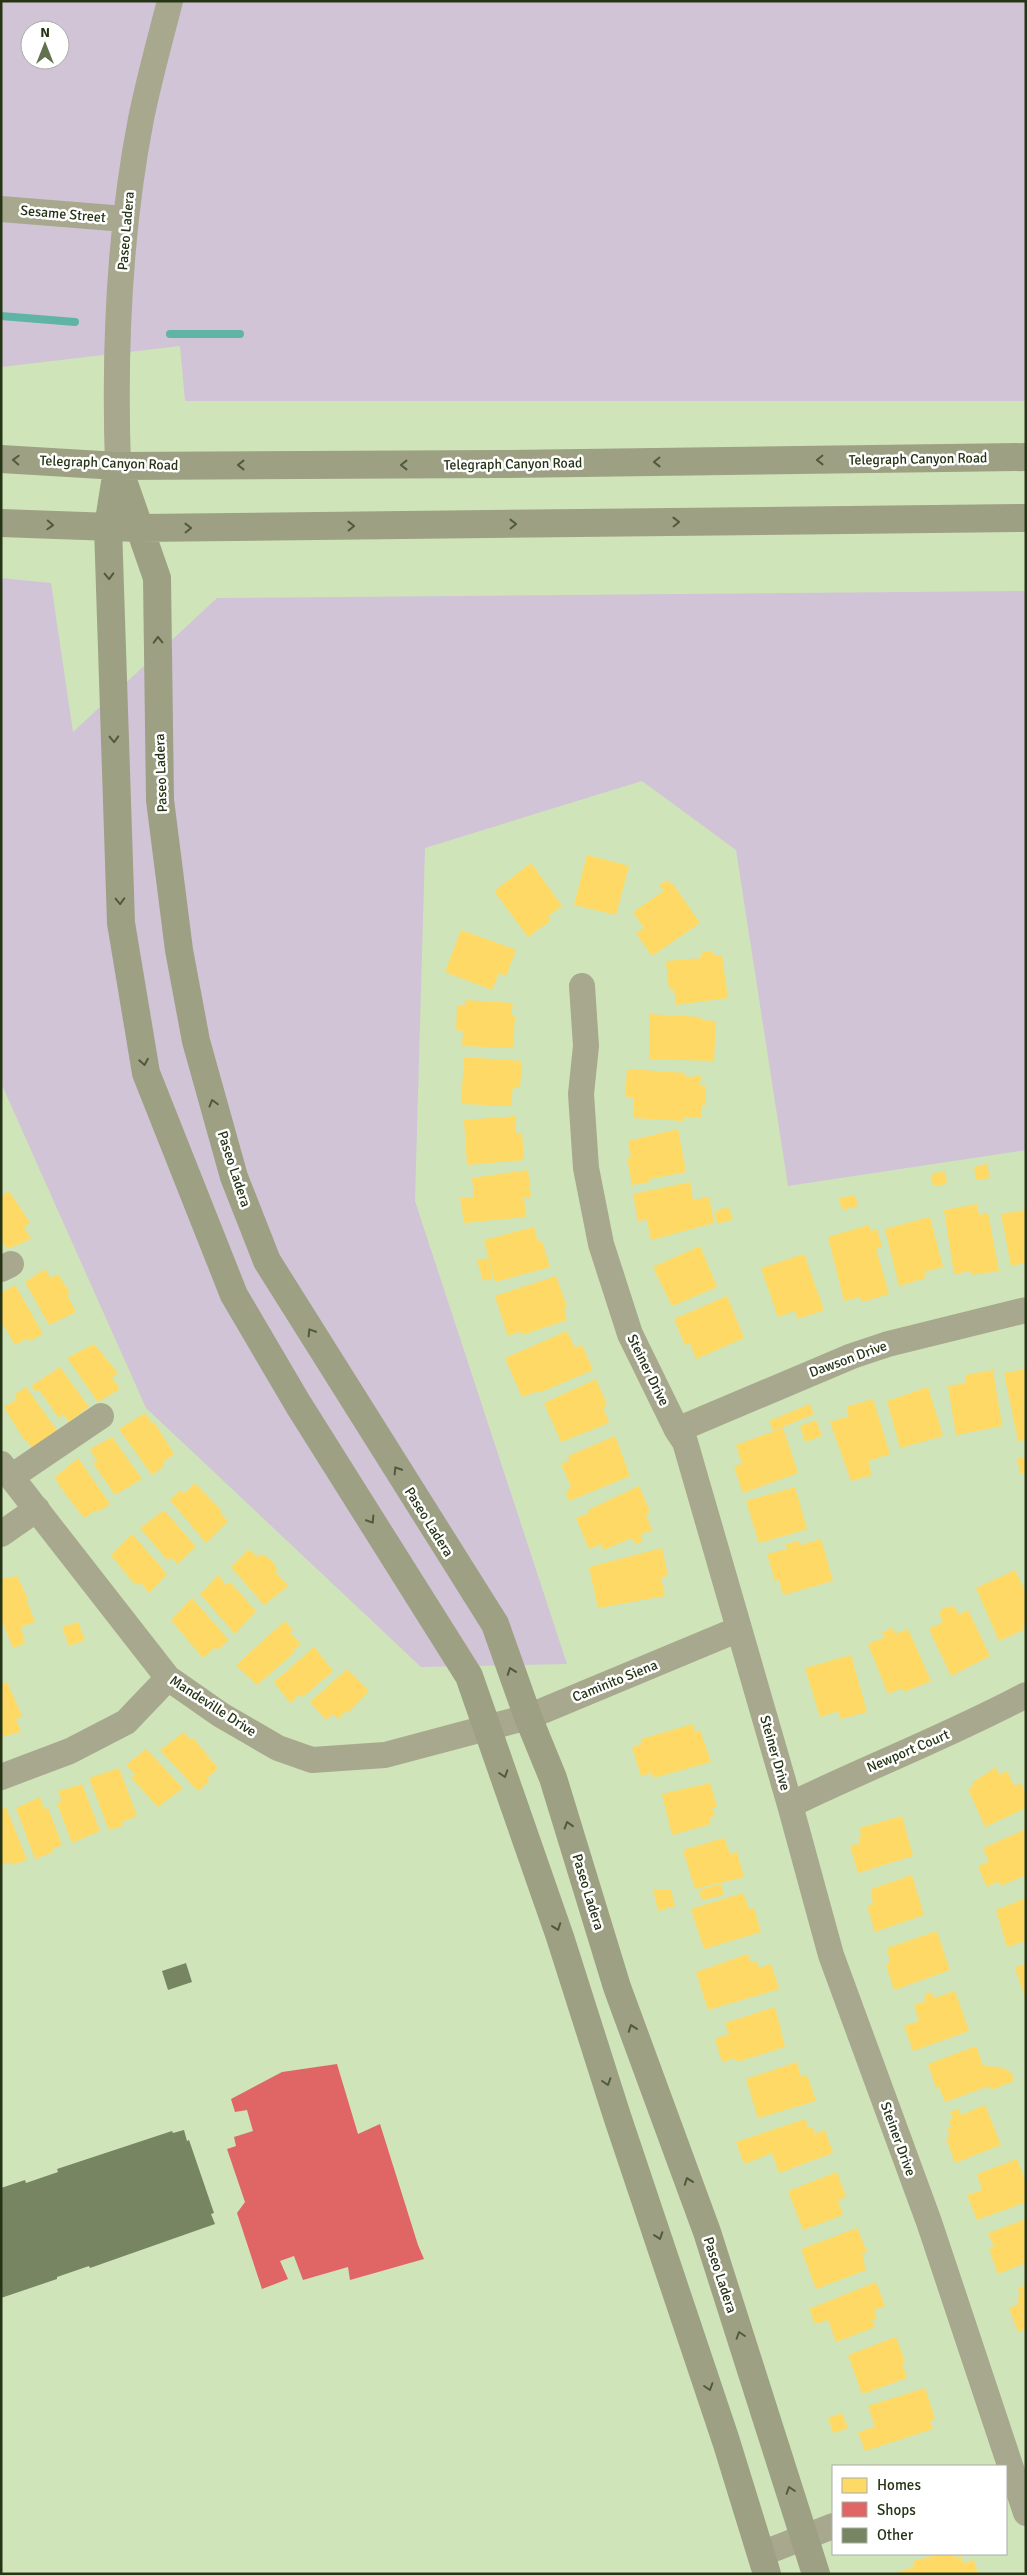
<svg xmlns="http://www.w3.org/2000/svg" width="1027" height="2575" font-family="Signika,sans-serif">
<rect width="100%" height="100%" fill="#d0e4ba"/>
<path fill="#d1c4d7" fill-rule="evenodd" d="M1,1H1026V401H185L180,346L1,367ZM30,30H60V60H30Z
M1,578L51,583L73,732L217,598L1026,591V1150L788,1186L736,850L642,781L425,848L415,1201L567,1664L421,1667L146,1408L1,1083Z"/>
<path fill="#ffd966" d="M587,855L629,866L616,915L574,905Z
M531,863L562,906L548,916L551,920L528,937L494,891Z
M668,880L672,885L673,884L700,923L652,956L636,933L644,928L633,912L664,891L659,885Z
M461,930L516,950L506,976L499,973L492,990L445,972Z
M713,951L714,956L722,955L728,998L676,1005L674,989H669L666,961L702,958L701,952Z
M465,1000L513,1003L511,1016H515L513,1048L462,1046L463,1031L456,1030L457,1005H465Z
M649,1014L701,1017V1020L716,1021L714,1061L649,1059Z
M464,1057L522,1061L520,1087H513L511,1106L461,1104Z
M627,1069L686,1073L685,1077L701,1076L700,1086H705L706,1105L701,1106V1117H683V1121L633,1118L634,1097H625Z
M515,1116L516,1133H522L524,1160L467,1165L464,1120Z
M678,1129L686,1172L649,1179L650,1182L632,1185L627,1157H631L628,1141Z
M987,1164L990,1178L976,1180L974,1167Z
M528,1170L531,1198H524L526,1217L464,1223L460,1198L474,1197L472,1178Z
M945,1171L947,1184L933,1186L931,1174Z
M690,1182L693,1200L709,1197L714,1223L651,1240L647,1220L638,1221L633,1194Z
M9,1191L30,1223L24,1227L31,1239L7,1249L1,1239V1196Z
M855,1195L858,1206L842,1210L839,1198Z
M977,1204L979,1215L988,1213L999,1271L971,1275V1271L954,1274L944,1210Z
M728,1207L733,1219L718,1224L714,1212Z
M1026,1210V1263L1011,1266L1001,1214Z
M930,1217L943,1267L924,1272L926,1278L899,1286L885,1229Z
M869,1225L871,1231L877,1229L882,1247L876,1249L889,1294L862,1302L860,1297L844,1301L828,1237Z
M534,1227L538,1242L542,1241L550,1267L495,1282L484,1240Z
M700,1246L717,1287L672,1306L653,1267Z
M804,1254L824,1310L798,1319L795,1311L778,1317L761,1268Z
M488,1258L493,1278L483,1281L477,1260Z
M45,1269L51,1278L58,1274L70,1293L67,1295L76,1312L49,1325L25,1282Z
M556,1276L567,1307L564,1309L567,1320L522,1335L521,1331L508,1336L495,1296Z
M15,1285L43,1334L30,1341L28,1338L15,1345L1,1321V1293Z
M727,1296L744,1338L696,1359L690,1343L685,1345L674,1319Z
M567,1331L575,1348L582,1345L593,1370L539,1393L538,1391L522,1397L505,1358Z
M94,1344L118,1373L112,1378L120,1389L98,1402L67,1358Z
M60,1367L89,1407L69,1422L63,1414L59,1418L39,1390L36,1392L31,1386Z
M1026,1369V1440L1018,1441L1004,1373Z
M993,1370L1002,1426L956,1435L948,1386L966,1383L965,1375Z
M596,1379L607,1405L603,1407L609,1423L561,1442L544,1403Z
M26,1387L58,1432L32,1448L25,1439L24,1440L4,1407L17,1399L14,1395Z
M928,1387L943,1436L900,1448L887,1401Z
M873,1399L890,1454L868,1461L872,1475L851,1481L830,1422L849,1416L846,1407Z
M810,1404L814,1414L773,1431L769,1421Z
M145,1413L152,1423L154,1422L174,1454L162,1463L164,1466L152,1475L119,1429Z
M816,1420L822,1436L805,1442L800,1426Z
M783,1428L798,1473L743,1493L734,1467L742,1464L736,1445Z
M615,1436L630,1476L569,1501L566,1493L571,1486L561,1464L570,1460L568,1456Z
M112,1437L142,1479L115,1495L93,1463L97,1461L90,1449Z
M1026,1457V1473L1020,1474L1017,1458Z
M78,1458L110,1504L98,1512L96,1510L84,1518L60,1487L55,1477Z
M195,1483L222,1511L220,1512L228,1521L206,1543L170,1500L181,1490L183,1494Z
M639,1486L650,1512L646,1514L652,1530L640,1535L643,1541L635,1544L632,1538L603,1550L601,1544L589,1549L576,1518L589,1513L588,1510Z
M795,1487L807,1529L759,1543L746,1501Z
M164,1510L196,1547L177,1564L171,1557L167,1560L140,1528Z
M132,1534L167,1574L149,1593L141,1583L135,1585L111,1555Z
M821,1539L833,1581L783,1595L779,1580L775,1581L767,1554L787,1549L786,1544L798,1541L800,1545Z
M662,1548L668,1576L661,1577L665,1596L598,1608L589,1567Z
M249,1549L257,1557L261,1554L270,1559L278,1569L275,1571L288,1586L264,1605L231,1567Z
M1015,1570L1026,1593V1623L1022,1625L1025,1629L999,1641L976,1588Z
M218,1575L226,1585L230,1582L256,1611L235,1634L200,1594Z
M17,1576L28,1599H26L35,1622L21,1627L25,1643L13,1648L1,1619V1579Z
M192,1598L229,1640L217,1650L215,1647L203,1658L171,1620Z
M954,1606L959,1615L968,1610L990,1656L951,1676L929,1629L943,1622L939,1613L943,1608Z
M285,1621L293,1630L290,1633L301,1644L293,1651L294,1653L257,1685L236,1665Z
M78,1622L85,1640L69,1646L62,1627Z
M893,1628L895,1634L908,1629L931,1681L904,1692L902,1688L888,1694L868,1644L885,1637L882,1632Z
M314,1647L333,1671L303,1697L300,1694L290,1703L274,1682Z
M851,1655L867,1712L840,1719L838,1711L820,1717L805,1668Z
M347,1669L369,1691L348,1713L346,1711L338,1719L333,1714L326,1720L310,1702Z
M7,1682L22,1716L16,1719L21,1732L1,1737V1684Z
M693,1724L695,1732L700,1730L711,1762L653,1778L652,1773L641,1776L632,1747L642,1744L641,1739Z
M184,1732L191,1740L193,1738L218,1768L207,1778L209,1781L198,1791L160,1750Z
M146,1749L183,1788L158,1807L131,1778L135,1775L126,1765Z
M996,1767L999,1775L1007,1771L1014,1786L1021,1783L1026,1794V1808L985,1827L968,1789L973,1787L972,1783Z
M119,1768L137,1816L122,1822L123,1826L109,1830L89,1778Z
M710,1783L717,1807L712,1808L715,1816L709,1818L711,1824L672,1835L662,1794Z
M82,1784L100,1831L72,1843L57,1803L62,1801L58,1791Z
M40,1797L44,1809L48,1808L62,1845L52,1849L53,1852L35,1859L16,1808Z
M6,1807L27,1860L12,1865L11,1862L1,1865V1809Z
M902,1816L913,1856L858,1873L850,1846L860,1843L858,1838H862L859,1828Z
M1026,1829V1875L1001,1886L999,1881L987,1887L978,1867L989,1861L983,1848Z
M724,1838L730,1854L737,1852L744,1877L695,1889L683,1850Z
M912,1875L924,1915L875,1932L867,1906L873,1904L871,1889Z
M721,1884L724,1895L702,1900L699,1890Z
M653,1889L671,1890L675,1906L658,1911Z
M743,1893L749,1909L754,1908L761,1932L704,1949L691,1909Z
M1026,1898V1941L1007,1947L996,1910Z
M937,1931L950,1970L894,1990L886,1965L890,1963L887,1948Z
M748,1954L751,1963L756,1961L759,1968L771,1964L779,1989L708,2010L696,1972Z
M1026,1964V1998H1025L1015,1967Z
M955,1991L969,2031L913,2051L904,2026L919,2021L914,2005L926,2001L924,1995L932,1992L934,1998Z
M775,2007L785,2047L737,2062L736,2058L722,2062L715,2039L729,2034L725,2023Z
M976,2046L983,2066L1000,2067L1011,2072L1014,2081L991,2090L989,2086L945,2102L939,2087L936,2088L928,2064Z
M797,2062L801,2077L807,2075L816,2101L758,2118L746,2079Z
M985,2105L1001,2145L955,2163L946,2138L950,2136L947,2129L951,2127L949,2120L953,2118L950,2112L959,2109L961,2115Z
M805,2119L809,2129L813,2127L815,2134L825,2130L833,2153L779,2173L772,2153L744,2164L736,2142Z
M1017,2159L1026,2182V2202L977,2220L967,2195L982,2190L977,2174Z
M837,2172L846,2197L838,2200L843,2215L803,2230L788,2191Z
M1026,2219V2263L998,2274L989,2249L994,2247L988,2233Z
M857,2228L867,2252L862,2254L866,2270L816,2289L801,2249Z
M876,2282L885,2306L874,2310L877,2318L872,2320L875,2327L836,2342L828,2320L815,2324L809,2309Z
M1026,2285V2329L1018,2332L1009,2308L1019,2304L1017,2298L1020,2296L1018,2288Z
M896,2337L905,2362L902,2363L907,2378L862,2394L848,2355Z
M925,2388L933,2412L935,2420L930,2421L933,2429L865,2451L858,2432L875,2427L868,2406Z
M842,2413L848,2428L833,2433L828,2418Z
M941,2554H954L955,2558L961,2556L963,2563L974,2560L978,2574H897V2572L914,2567L913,2561Z"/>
<path fill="#e06666" d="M337,2064L358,2134L380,2124L418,2245L424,2259L350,2280L348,2267L303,2280L294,2256L280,2261L288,2279L262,2289L237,2213L245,2202L227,2149L236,2146L234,2137L253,2131L247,2110L235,2112L231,2099L282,2072Z"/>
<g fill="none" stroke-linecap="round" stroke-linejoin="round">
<path stroke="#60b4a3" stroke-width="8" d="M1,316L75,322
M170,334H240"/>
</g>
<path fill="#778563" d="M186,1963L192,1982L168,1990L162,1971Z
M184,2130L187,2141L189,2140L214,2213L211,2214L215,2224L90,2268L89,2266L57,2277V2279L1,2298V2188L25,2180L26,2183L58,2172L57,2169L172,2131L173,2133Z"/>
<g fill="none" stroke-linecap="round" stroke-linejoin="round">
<path stroke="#a8a88f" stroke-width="26" d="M1,209L125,219
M118,466C114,351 119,232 141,119C149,79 160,40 170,1
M582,986L586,1046L581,1094L586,1168L601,1244L630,1334L677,1430L685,1442L790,1805L831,1955L929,2222L1026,2513
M1,1269L11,1264
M677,1430L852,1356L888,1344L1026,1310
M1,1464L168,1678L221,1715L278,1748L312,1760L385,1755L528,1717L739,1629
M11,1477L101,1416
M1,1534L37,1509
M1,1777L70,1751L126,1722L168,1678
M790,1805C868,1767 949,1736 1026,1695
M761,2554L833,2526"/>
<path stroke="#9da083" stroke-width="28" d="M1,459L118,466L502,464L1026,457
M118,466L157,578L160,800L179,950L196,1041L234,1177L267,1261L495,1624L528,1717L553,1778L617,1987L707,2232L816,2574
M117,470L108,527L121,923L146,1073L234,1295L298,1404L469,1676L560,1937L617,2116L726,2441L767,2574
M1,523L139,528L1026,518"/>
</g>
<defs><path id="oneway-chevron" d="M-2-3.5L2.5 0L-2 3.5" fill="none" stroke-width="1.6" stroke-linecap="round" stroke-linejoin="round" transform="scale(1.25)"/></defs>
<g stroke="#505a3c">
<use href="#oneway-chevron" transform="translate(16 460) rotate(-177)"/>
<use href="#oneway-chevron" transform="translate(820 460) rotate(179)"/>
<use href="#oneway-chevron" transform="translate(657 462) rotate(179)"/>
<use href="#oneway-chevron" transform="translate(241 465) rotate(180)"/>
<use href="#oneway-chevron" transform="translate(404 465) rotate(180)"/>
<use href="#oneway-chevron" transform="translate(676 522) rotate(-1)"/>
<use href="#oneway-chevron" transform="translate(513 524) rotate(-1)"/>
<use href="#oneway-chevron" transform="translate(50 525) rotate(3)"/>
<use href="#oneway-chevron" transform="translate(351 526) rotate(-1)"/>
<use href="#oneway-chevron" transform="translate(188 528) rotate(-1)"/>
<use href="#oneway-chevron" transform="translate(109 576) rotate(88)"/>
<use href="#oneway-chevron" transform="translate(158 640) rotate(-91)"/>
<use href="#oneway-chevron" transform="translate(114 739) rotate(88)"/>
<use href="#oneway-chevron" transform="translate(120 901) rotate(88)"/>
<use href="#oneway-chevron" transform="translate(144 1062) rotate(80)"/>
<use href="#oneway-chevron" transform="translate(213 1103) rotate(-106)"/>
<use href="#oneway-chevron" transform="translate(311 1332) rotate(-122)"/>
<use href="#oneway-chevron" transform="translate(397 1470) rotate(-122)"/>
<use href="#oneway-chevron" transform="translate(371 1520) rotate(58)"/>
<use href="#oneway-chevron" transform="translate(511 1671) rotate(-110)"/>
<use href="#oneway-chevron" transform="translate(504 1774) rotate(72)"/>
<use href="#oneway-chevron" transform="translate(568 1825) rotate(-107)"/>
<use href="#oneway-chevron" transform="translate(557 1927) rotate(70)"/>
<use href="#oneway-chevron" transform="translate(632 2028) rotate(-110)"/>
<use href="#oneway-chevron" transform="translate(607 2082) rotate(72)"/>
<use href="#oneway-chevron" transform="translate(688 2181) rotate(-110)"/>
<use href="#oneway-chevron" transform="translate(659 2236) rotate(71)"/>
<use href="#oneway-chevron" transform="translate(740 2335) rotate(-108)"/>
<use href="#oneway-chevron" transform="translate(709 2387) rotate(72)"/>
<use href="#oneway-chevron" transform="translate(790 2490) rotate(-108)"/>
</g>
<g text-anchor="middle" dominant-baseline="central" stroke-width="5" stroke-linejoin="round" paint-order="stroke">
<g font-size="14" fill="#263416" stroke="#fff">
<text transform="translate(63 214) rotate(5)">Sesame Street</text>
<text transform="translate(126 231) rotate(-85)">Paseo Ladera</text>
<text transform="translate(918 459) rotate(-1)">Telegraph Canyon Road</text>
<text transform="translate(109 463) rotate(2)">Telegraph Canyon Road</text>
<text transform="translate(513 464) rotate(-1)">Telegraph Canyon Road</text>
<text transform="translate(161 773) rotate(-92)">Paseo Ladera</text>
<text transform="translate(234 1169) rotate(72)">Paseo Ladera</text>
<text transform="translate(848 1359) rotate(-20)">Dawson Drive</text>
<text transform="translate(648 1370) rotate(64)">Steiner Drive</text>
<text transform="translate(429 1522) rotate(58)">Paseo Ladera</text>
<text transform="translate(615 1681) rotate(-22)">Caminito Siena</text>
<text transform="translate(213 1706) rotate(33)">Mandeville Drive</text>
<text transform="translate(908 1751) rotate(-23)">Newport Court</text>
<text transform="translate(775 1753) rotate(74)">Steiner Drive</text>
<text transform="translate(588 1892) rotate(73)">Paseo Ladera</text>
<text transform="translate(898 2139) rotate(70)">Steiner Drive</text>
<text transform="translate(720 2275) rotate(72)">Paseo Ladera</text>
</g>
</g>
<rect width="1027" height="2575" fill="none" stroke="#263416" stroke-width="5"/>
<rect x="832" y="2465" width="175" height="90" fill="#ffffff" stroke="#a8aea2"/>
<rect x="842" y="2478" width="25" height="15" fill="#ffd966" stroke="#a8aea2"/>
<text x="877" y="2490" font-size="15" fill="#263416">Homes</text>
<rect x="842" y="2502" width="25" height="15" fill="#e06666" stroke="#a8aea2"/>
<text x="877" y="2515" font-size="15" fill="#263416">Shops</text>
<rect x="842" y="2528" width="25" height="15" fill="#778563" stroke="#a8aea2"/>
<text x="877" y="2540" font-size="15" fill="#263416">Other</text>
<g transform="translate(45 45)"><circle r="24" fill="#ffffff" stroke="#a8aea2"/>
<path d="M0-4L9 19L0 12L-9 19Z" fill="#62724f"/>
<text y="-8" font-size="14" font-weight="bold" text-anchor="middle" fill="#263416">N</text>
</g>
</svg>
